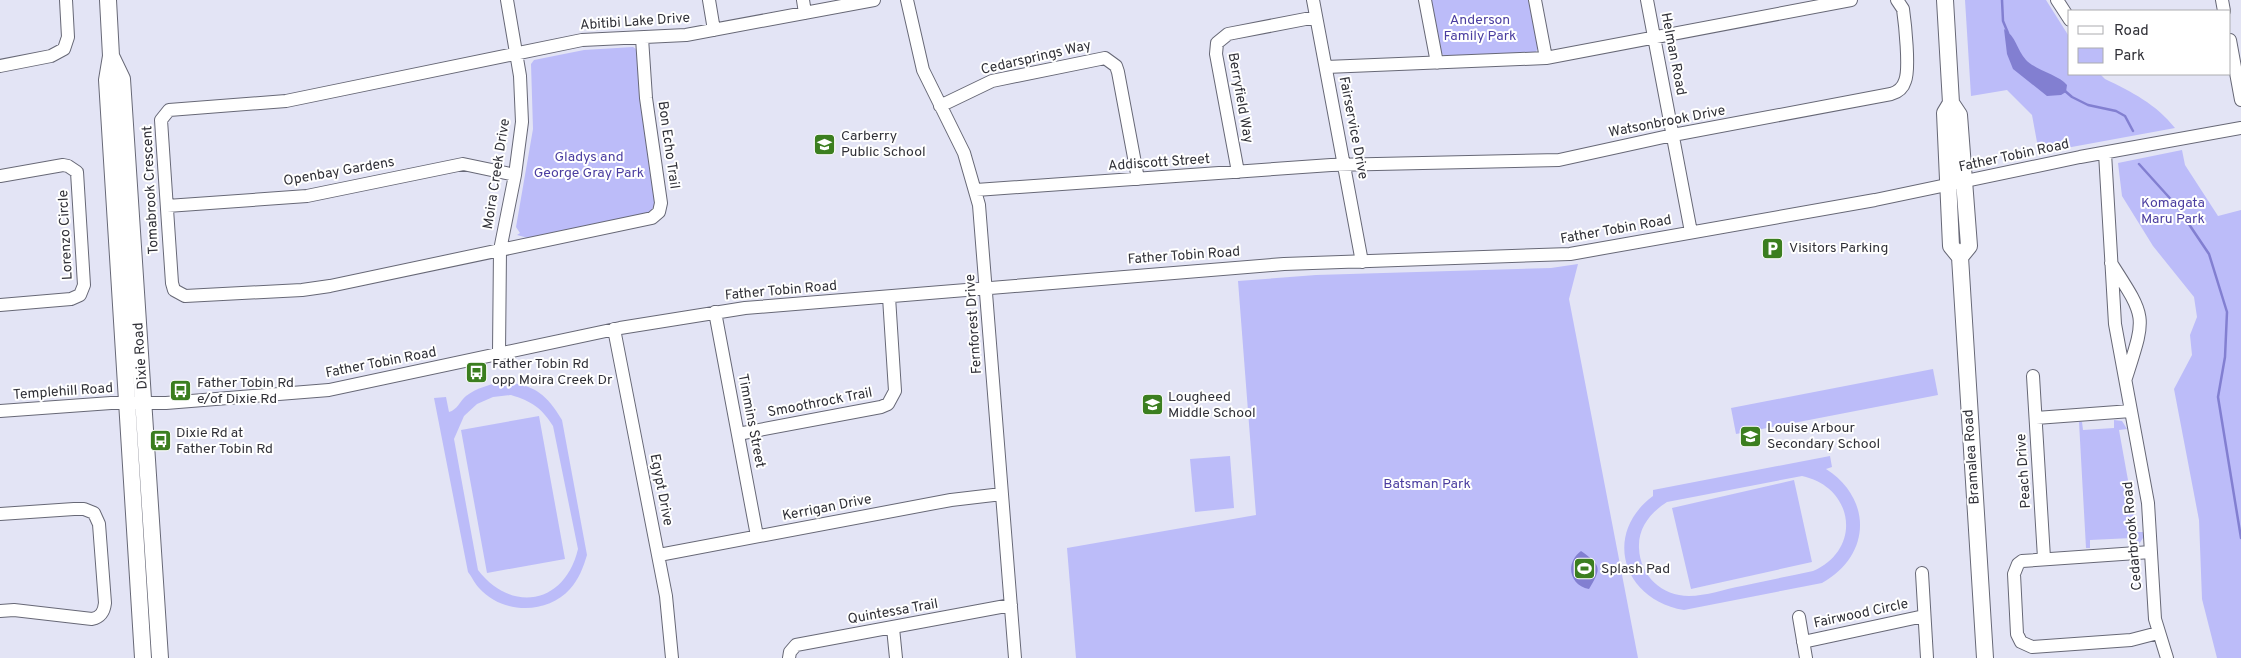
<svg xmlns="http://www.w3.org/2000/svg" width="2241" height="658" font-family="Overpass,sans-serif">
<rect width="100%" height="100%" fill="#e3e4f5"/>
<path fill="#bcbcf9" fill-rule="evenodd" d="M1430,0H1530L1538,48L1535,53L1446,57L1441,53Z
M1965,0H2046L2070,38V74H2100L2105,79C2132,92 2156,104 2175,128L2039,153L2032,115L2007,90L1971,96Z
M633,47L636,49L638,53L655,199L654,207L649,213L528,238L517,235L520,233L516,227L533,129L531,64L534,60L584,50Z
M2182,150L2185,165L2218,216L2241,210V658H2217L2202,599L2199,520L2174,389L2192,355L2190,335L2197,317L2194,297L2153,246L2122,196L2118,163Z
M1578,264L1569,299L1638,658H1076L1067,548L1256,515L1238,281L1316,275L1551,268Z
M1933,369L1938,395L1736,434L1731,408Z
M501,382C533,384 546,393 562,420L587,555C583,568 579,579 570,589C547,615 502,614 479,588C475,584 472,577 468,572L434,398L446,397L449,412C457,410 460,401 466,396C477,388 488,385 501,382ZM511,395C531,401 542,408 553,426L578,549C565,604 512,614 478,570L454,439L464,416L477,404L493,397Z
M539,416L565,559L487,573L461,430Z
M2114,420L2122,421L2127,429L2119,430L2133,508L2135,532H2143V538L2139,544L2133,546L2132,538L2090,540V548H2086L2079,422H2082L2083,430L2114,428Z
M1230,456L1234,508L1195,512L1190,459Z
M1830,456L1832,467L1826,469C1873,499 1871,556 1822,583L1684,610C1623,600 1602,534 1653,496V490ZM1802,476C1854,487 1863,549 1813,571C1789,576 1765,581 1742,586C1725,589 1706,596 1689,596C1662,596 1640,576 1639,548C1638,528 1650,513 1667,502Z
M1794,480L1812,562L1691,589L1672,508Z"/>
<path fill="#827fd1" d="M2004,29C2016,36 2017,50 2026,60C2037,71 2059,75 2067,85L2066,92L2061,95L2047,96L2013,69L2007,54Z
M1581,551C1601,565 1602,568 1589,589C1569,585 1565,563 1581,551Z"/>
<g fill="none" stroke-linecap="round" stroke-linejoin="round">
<path stroke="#827fd1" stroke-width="2.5" d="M2002,0L2003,21L2008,33
M2065,91L2072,97L2088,105L2116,111L2125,116L2133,131
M2139,164L2176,205L2209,254L2227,312L2225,357L2218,397L2241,538"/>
<defs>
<path id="minor" d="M709,0L714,30
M803,0L805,13
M907,0L923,70L964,153L979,205L1015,658
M1313,0L1362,262
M1425,0L1437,63
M1535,0L1546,58
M1647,0L1691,232
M2057,0L2070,20
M2222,0L2224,11
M642,38L646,98L661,203L659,212L652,218L330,286L302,290L185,296L174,290L172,283L161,120L169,110L286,101L582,40L686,35L874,0
M2230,40L2241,100
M0,66L51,56L64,49L68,37L66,0
M1326,67L1546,58L1851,0
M940,106L992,81L1105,58L1116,66L1118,72L1138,179
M2105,153L2115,324L2148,503L2155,619L2167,658
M1238,172L1216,54L1217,43L1228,34L1316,17
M0,176L63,165L68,166L77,172L84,285L80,295L71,299L0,305
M976,190L1331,165L1559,160L1673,135L1891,94C1898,92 1903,88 1905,81C1910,69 1905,23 1903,9L1897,0
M167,206L307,196L463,164L515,175
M2111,263C2147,319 2146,315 2126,378
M715,312L757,536
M614,329L666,596L672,658
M499,353L500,250L515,175L522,122L520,76L507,0
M2033,376L2044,558
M0,411L111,403H166L329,390L620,328L745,308L1284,264L1570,254L1875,200L2080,157L2241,128
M2036,418L2131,411
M738,434L881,407L888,404L895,391L889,297
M0,514L74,509H84L94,513L99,524L105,603C104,612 101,617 92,619L14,610L0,611
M2151,552L2022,561L2018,564L2014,574L2017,634L2021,642L2032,647L2131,640L2158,633
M659,555L951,500L1002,494
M1922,573L1927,658
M1799,617L1806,658
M893,628L896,658
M1803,642L1924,616
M789,658L790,652L796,645L1011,605"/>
<path id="major" d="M108,0L111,56L107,80L143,658
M1945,0L1951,103L1959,115L1969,246L1960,257
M111,56L122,79L160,658
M1951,103L1945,113L1951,246L1960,257L1985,658"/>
</defs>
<use href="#minor" stroke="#676876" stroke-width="14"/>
<use href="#major" stroke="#676876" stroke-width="18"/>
<use href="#minor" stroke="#fff" stroke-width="12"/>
<use href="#major" stroke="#fff" stroke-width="16"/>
</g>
<defs>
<symbol id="school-square" viewBox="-11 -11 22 22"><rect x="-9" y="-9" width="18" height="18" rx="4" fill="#3b7e1f" stroke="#fff"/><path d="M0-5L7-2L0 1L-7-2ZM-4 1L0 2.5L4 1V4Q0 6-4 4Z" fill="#fff"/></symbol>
<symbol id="parking-square" viewBox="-11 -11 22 22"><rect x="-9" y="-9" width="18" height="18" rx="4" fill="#3b7e1f" stroke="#fff"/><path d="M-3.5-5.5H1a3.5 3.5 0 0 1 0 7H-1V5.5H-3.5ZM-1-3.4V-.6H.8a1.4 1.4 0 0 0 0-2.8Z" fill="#fff"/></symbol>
<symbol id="bus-square" viewBox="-11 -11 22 22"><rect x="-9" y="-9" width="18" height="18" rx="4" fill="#3b7e1f" stroke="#fff"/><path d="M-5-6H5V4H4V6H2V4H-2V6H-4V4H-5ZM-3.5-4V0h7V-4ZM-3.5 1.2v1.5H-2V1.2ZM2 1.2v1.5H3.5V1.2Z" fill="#fff"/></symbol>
<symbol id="stadium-square" viewBox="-11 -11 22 22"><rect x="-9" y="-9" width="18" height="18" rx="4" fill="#3b7e1f" stroke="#fff"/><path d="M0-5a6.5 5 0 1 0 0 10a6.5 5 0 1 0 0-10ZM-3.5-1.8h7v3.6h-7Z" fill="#fff"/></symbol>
</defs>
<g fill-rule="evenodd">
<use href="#school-square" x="812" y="132" width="25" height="25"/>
<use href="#parking-square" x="1760" y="236" width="25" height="25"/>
<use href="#bus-square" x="464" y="360" width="25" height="25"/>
<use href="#bus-square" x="168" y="378" width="25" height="25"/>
<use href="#school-square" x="1140" y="392" width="25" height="25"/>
<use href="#school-square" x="1738" y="424" width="25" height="25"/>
<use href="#bus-square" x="148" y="428" width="25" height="25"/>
<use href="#stadium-square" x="1572" y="556" width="25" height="25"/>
</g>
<g text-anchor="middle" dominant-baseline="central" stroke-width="4" stroke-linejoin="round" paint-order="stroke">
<g font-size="14" fill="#4b3ea0" stroke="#fff">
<text x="1480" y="20">Anderson<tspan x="1480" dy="16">Family Park</tspan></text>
<text x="589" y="157">Gladys and<tspan x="589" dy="16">George Gray Park</tspan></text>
<text x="2173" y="203">Komagata<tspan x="2173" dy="16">Maru Park</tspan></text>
<text x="1427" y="484">Batsman Park</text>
</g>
<g font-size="14" fill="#303037" stroke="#fff">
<text transform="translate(635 22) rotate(-4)">Abitibi Lake Drive</text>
<text transform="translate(1673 54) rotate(79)">Helman Road</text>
<text transform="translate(1036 58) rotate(-13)">Cedarsprings Way</text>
<text transform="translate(1240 98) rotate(80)">Berryfield Way</text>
<text transform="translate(1667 122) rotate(-11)">Watsonbrook Drive</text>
<text transform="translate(1353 128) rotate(79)">Fairservice Drive</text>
<text transform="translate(668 145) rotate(82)">Bon Echo Trail</text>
<text transform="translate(2014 156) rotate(-12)">Father Tobin Road</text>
<text transform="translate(1159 163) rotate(-4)">Addiscott Street</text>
<text transform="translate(339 172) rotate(-10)">Openbay Gardens</text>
<text transform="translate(497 174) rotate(-81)">Moira Creek Drive</text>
<text transform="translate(151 190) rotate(-93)">Tomabrook Crescent</text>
<text transform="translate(1616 230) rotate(-10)">Father Tobin Road</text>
<text transform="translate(66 235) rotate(-93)">Lorenzo Circle</text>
<text transform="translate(1184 256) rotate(-4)">Father Tobin Road</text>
<text transform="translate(781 291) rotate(-5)">Father Tobin Road</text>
<text transform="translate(974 324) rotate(-94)">Fernforest Drive</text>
<text transform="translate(141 356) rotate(-94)">Dixie Road</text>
<text transform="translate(381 363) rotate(-11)">Father Tobin Road</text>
<text transform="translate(63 392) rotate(-4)">Templehill Road</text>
<text transform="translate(820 403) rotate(-11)">Smoothrock Trail</text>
<text transform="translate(751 421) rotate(79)">Timmins Street</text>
<text transform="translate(1972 457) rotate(-94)">Bramalea Road</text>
<text transform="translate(2024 471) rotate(-94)">Peach Drive</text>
<text transform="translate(661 490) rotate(79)">Egypt Drive</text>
<text transform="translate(827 508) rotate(-11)">Kerrigan Drive</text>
<text transform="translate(2133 536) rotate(-95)">Cedarbrook Road</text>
<text transform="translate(893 612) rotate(-10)">Quintessa Trail</text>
<text transform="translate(1861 614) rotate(-12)">Fairwood Circle</text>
</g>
<g font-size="14" fill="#303037" stroke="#fff" text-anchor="start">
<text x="841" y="136">Carberry<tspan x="841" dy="16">Public School</tspan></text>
<text x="1789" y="248">Visitors Parking</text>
<text x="492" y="364">Father Tobin Rd<tspan x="492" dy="16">opp Moira Creek Dr</tspan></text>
<text x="197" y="383">Father Tobin Rd<tspan x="197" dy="16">e/of Dixie Rd</tspan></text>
<text x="1168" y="397">Lougheed<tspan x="1168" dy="16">Middle School</tspan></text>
<text x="1767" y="428">Louise Arbour<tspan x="1767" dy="16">Secondary School</tspan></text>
<text x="176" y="433">Dixie Rd at<tspan x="176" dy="16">Father Tobin Rd</tspan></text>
<text x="1601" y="569">Splash Pad</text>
</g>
</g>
<rect x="2068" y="10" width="162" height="65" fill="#ffffff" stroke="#acacaf"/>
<rect x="2078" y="26" width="25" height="8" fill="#ffffff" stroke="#acacaf"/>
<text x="2114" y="35" font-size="15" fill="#303037">Road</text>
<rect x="2078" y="48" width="25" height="15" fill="#bcbcf9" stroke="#acacaf"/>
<text x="2114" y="60" font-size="15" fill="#303037">Park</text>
</svg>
